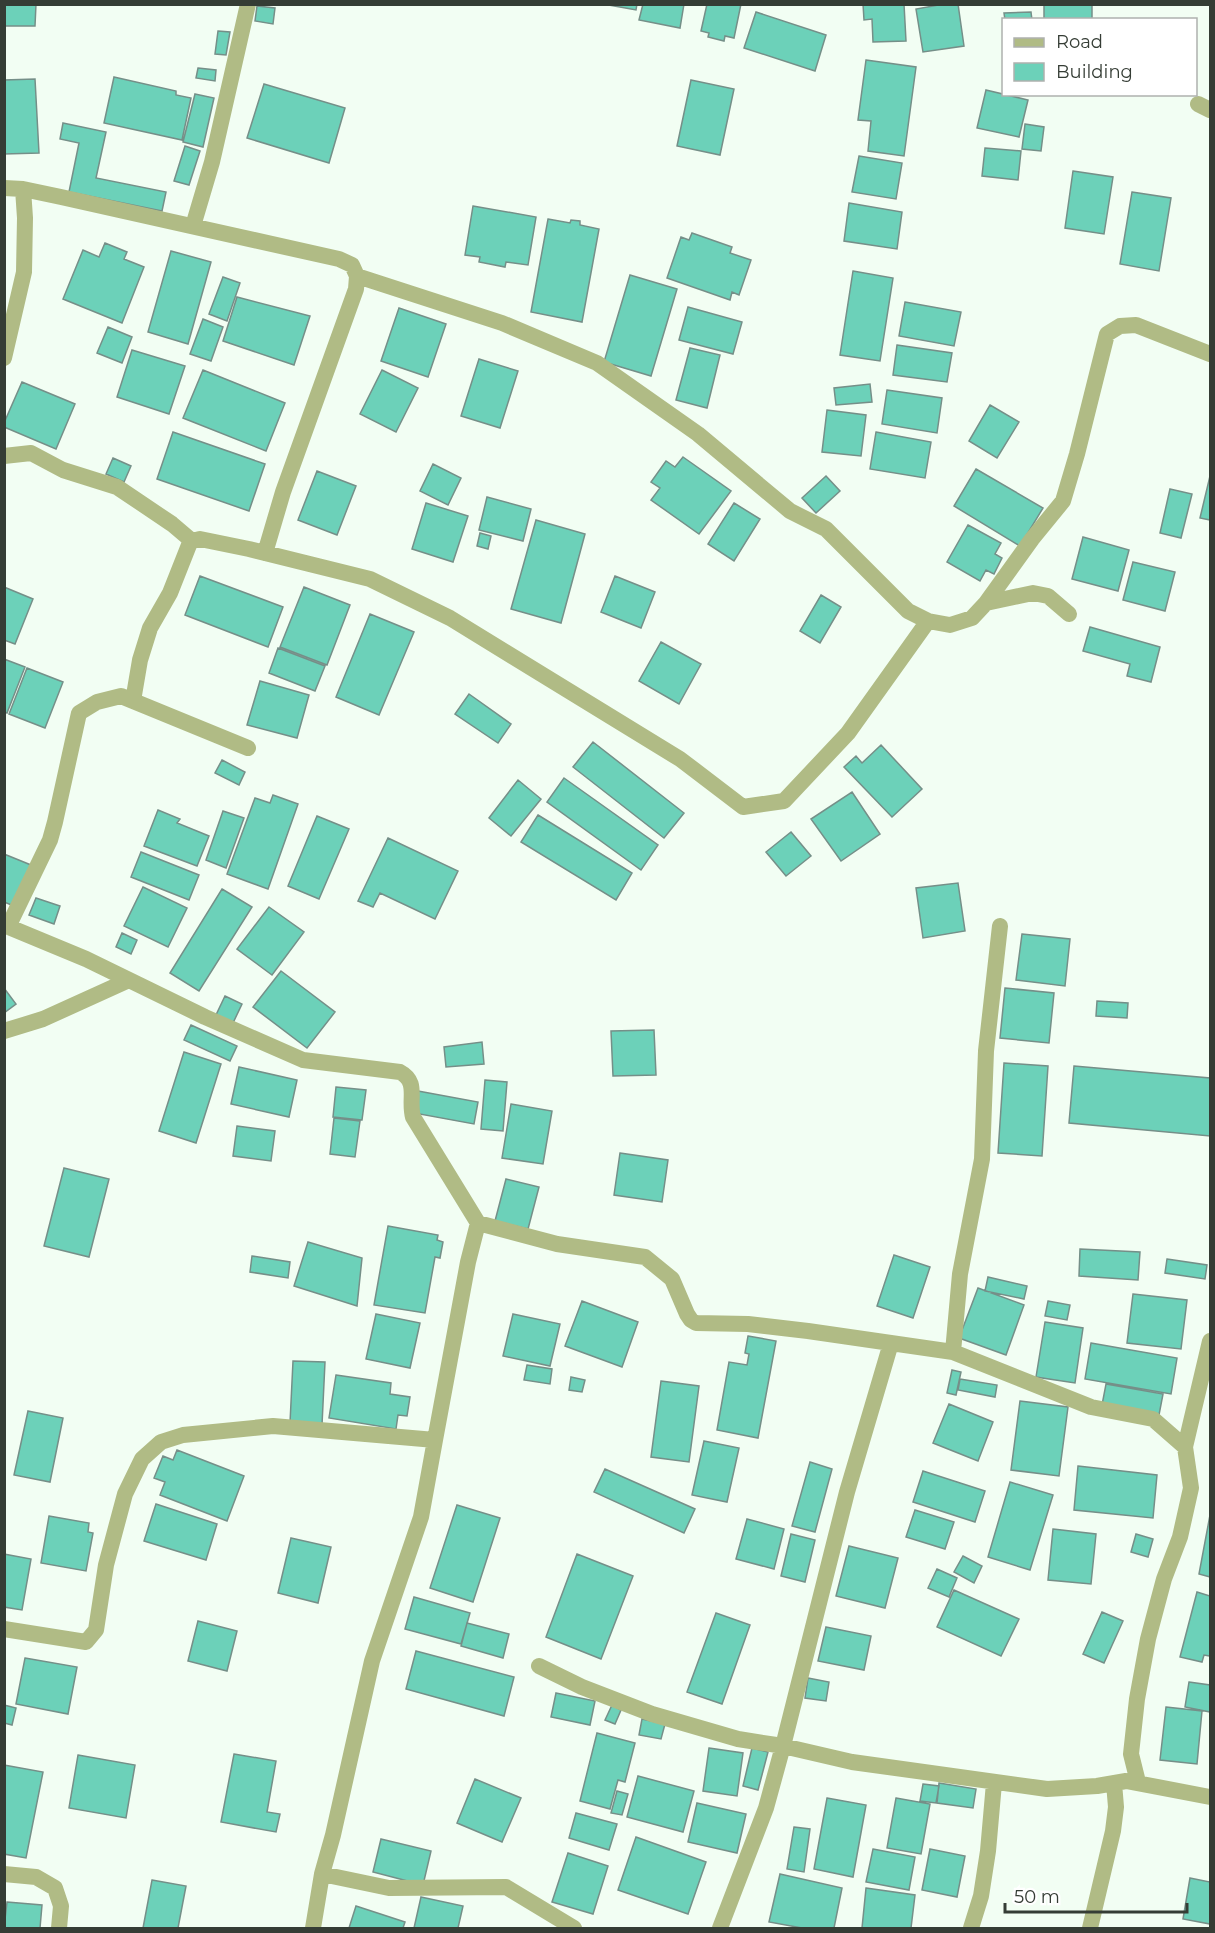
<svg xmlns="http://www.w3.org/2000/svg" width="1215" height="1933" font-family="Montserrat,sans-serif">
<rect width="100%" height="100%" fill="#f2fef3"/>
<path fill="#6cd1b9" stroke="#758f88" stroke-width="1.5" d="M4,4H36L35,26H4Z
M603,4H637L636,10Z
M643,4H684L680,28L639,20Z
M707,4H741L734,38L725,36L724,41L708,37L709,33L701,31Z
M863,4H904L906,41L873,42L872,19L864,20Z
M944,4H958L964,46L923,52L916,9Z
M1044,4H1092V20H1044Z
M257,6L275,8L273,24L255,21Z
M756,12L826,35L815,71L744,48Z
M1031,12L1032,20H1005L1004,13Z
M218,31L230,32L226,55L215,54Z
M866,60L916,67L904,156L868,151L871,121L858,120Z
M198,68L216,70L215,81L196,78Z
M114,77L176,91V95L191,98L182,140L104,123Z
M35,79L39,153L4,154V80Z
M691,80L734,89L720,155L677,146Z
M264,84L345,108L329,163L247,138Z
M986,90L1028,100L1019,137L977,128Z
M195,94L214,98L203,147L183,142Z
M63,123L106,132L96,178L166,192L162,211L69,192L79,143L60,139Z
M1025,124L1044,127L1041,151L1022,149Z
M185,146L200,151L189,185L174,181Z
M985,148L1021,151L1018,180L982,176Z
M859,156L902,163L896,199L852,192Z
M1073,171L1113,177L1104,234L1065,228Z
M1132,192L1171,198L1159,271L1120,264Z
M849,203L902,212L897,249L844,241Z
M473,206L536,217L528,265L506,262L505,267L479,262L480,257L465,255Z
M548,219L570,223L571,220L580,221V225L599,229L582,322L531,312Z
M692,233L732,247L730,253L751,260L739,295L732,292L730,300L667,278L681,237L689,240Z
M105,243L127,252L124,259L144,267L122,323L63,299L83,250L99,257Z
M171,251L211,262L188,344L148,332Z
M853,271L893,278L880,361L840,355Z
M630,275L677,289L651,376L604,362Z
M223,277L240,283L227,321L209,314Z
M237,297L310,316L294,365L223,341Z
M905,302L961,312L954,346L899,336Z
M688,307L742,322L733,354L679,340Z
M399,308L446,324L428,377L381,361Z
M203,319L223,327L211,361L190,354Z
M108,327L132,337L122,363L97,353Z
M897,345L952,353L947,382L893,375Z
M690,348L720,355L707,408L676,400Z
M132,350L185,366L169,414L117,397Z
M479,359L518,371L500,428L461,416Z
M203,370L285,403L266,451L183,418Z
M382,370L418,388L396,432L360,414Z
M22,382L75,404L56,449L4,427V423Z
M870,384L872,402L836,405L834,388Z
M887,390L942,398L937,433L882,424Z
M990,405L1019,422L997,458L969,441Z
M827,410L866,415L861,456L822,452Z
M173,432L265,464L249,511L157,479Z
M876,432L931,442L925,478L870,469Z
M683,457L731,491L699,534L651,500L660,488L651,482L666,461L675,467Z
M113,458L131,466L124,482L106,474Z
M433,464L461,478L448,505L420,491Z
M976,469L1043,508L1020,546L954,506Z
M317,471L356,486L337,535L298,520Z
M826,476L840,491L816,513L802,498Z
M1210,476V520L1200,518Z
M1170,489L1192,494L1181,538L1160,533Z
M487,497L531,509L523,541L479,530Z
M426,503L468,516L453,562L412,549Z
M734,503L760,519L734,561L708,544Z
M536,520L585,534L561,623L511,609Z
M968,525L1001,543L995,554L1002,558L994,574L986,570L980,581L947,562Z
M480,533L491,536L488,549L477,546Z
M1083,537L1129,550L1118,591L1072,579Z
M1133,562L1175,572L1165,611L1123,600Z
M200,576L283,607L268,647L185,615Z
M615,576L655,592L641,628L601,612Z
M4,587L33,599L15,644L4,640Z
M304,587L350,605L327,665L280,647Z
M821,595L841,607L820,643L800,631Z
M370,614L414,632L379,715L336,697Z
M1090,627L1160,647L1151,682L1127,676L1130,664L1083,651Z
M661,642L701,664L679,704L639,681Z
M278,648L325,666L315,691L269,673Z
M4,659L25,667L7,713L4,712Z
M27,668L63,682L45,728L9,714Z
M260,681L309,695L297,738L247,725Z
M469,694L511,724L498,743L455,714Z
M593,742L684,813L664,838L573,767Z
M881,745L922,789L892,817L844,767L856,756L862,763Z
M222,760L245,772L239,785L215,773Z
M564,778L658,845L641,870L547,802Z
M518,780L541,799L511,836L489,818Z
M852,792L880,834L841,861L811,819Z
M273,795L298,804L268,889L227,874L255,798L270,803Z
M158,810L180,819L177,823L209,836L197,866L144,846Z
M223,811L244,818L226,868L206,860Z
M538,815L632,873L616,900L521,842Z
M317,816L349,829L319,899L288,886Z
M791,832L811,856L786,876L766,852Z
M388,838L458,871L435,919L380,893L373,907L358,901Z
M141,852L199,875L189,900L131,877Z
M4,854L31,865L14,906L4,902Z
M958,883L965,931L923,938L916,888Z
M143,887L187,908L168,947L124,926Z
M222,889L252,907L199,991L170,973Z
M36,898L60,906L54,924L29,915Z
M269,907L304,932L272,975L237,949Z
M122,933L137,940L131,954L116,947Z
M1022,934L1070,939L1065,986L1016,980Z
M281,971L335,1012L307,1048L253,1007Z
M4,988L16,1004L4,1013Z
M1005,988L1054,993L1049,1043L1000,1038Z
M225,996L242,1004L233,1023L216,1015Z
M1097,1001L1128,1003L1127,1018L1096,1016Z
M191,1025L237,1046L230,1061L184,1040Z
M654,1030L656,1075L613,1076L611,1031Z
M482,1042L484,1064L446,1067L444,1047Z
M184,1052L221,1064L196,1143L159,1131Z
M1004,1063L1048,1066L1042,1156L998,1153Z
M1074,1066L1210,1078V1136L1069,1123Z
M239,1067L297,1080L289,1117L231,1104Z
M485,1080L507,1082L503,1131L481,1129Z
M336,1087L366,1090L362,1120L333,1117Z
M418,1091L478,1102L474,1124L414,1113Z
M511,1104L552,1111L543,1164L502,1158Z
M334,1118L360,1121L355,1157L330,1154Z
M237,1126L275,1131L271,1161L233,1156Z
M620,1153L668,1160L662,1202L614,1195Z
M64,1168L109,1179L89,1257L44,1246Z
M506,1179L539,1187L528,1229L495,1221Z
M388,1226L438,1235L437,1240L443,1242L440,1258L435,1257L425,1313L374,1305Z
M308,1242L362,1258L357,1306L294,1286Z
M1080,1249L1140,1252L1138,1280L1079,1276Z
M894,1255L930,1267L913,1318L877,1306Z
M252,1256L290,1262L288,1278L250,1272Z
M1167,1259L1207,1265L1205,1279L1165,1273Z
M988,1277L1027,1286L1024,1299L985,1291Z
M978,1288L1024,1305L1006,1355L959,1338Z
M1133,1294L1187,1300L1181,1349L1127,1343Z
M582,1301L638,1322L622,1367L565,1346Z
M1048,1301L1070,1305L1067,1320L1045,1316Z
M376,1314L420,1323L410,1368L366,1359Z
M513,1314L560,1324L550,1366L503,1356Z
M1045,1322L1083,1328L1075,1383L1036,1377Z
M748,1336L776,1341L758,1438L717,1430L729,1362L747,1365L749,1354L745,1353Z
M1091,1343L1177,1358L1171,1394L1085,1379Z
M293,1361L325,1362L322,1425L290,1423Z
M527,1365L552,1369L550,1384L524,1380Z
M952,1370L961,1372L956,1395L947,1393Z
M336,1375L391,1383L390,1394L410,1397L407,1416L398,1415L396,1429L329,1418Z
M571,1377L585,1380L582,1392L569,1390Z
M960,1379L997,1385L995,1397L958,1390Z
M661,1381L699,1386L689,1462L651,1457Z
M1106,1384L1163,1394L1159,1415L1102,1405Z
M1020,1401L1068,1407L1059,1476L1011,1470Z
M949,1404L993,1422L978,1461L933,1443Z
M28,1411L63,1418L50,1482L14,1475Z
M704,1441L739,1448L727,1502L692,1495Z
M177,1450L244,1476L227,1521L160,1495L165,1482L154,1478L163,1456L173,1460Z
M810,1462L832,1469L815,1532L792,1526Z
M1078,1466L1157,1475L1153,1518L1074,1510Z
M605,1469L695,1509L684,1533L594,1492Z
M923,1471L985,1491L975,1522L913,1502Z
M1010,1482L1053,1495L1030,1570L988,1557Z
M156,1504L217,1524L206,1560L144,1541Z
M457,1505L500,1518L473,1602L430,1588Z
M915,1510L954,1522L945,1549L906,1537Z
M1210,1515V1577L1199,1574Z
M49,1516L89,1523L88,1532L93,1533L86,1571L41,1563Z
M747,1519L784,1529L774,1569L736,1559Z
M1053,1529L1096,1534L1091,1584L1048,1580Z
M791,1534L815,1540L805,1582L781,1576Z
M1136,1534L1153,1539L1148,1557L1131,1552Z
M291,1538L331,1547L318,1603L278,1593Z
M849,1546L898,1558L885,1608L836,1596Z
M4,1554L31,1559L22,1610L4,1607Z
M577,1554L633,1576L601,1659L546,1637Z
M963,1556L982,1566L974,1583L954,1572Z
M937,1569L957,1578L949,1597L928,1588Z
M954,1590L1019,1619L1001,1656L937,1627Z
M1197,1592L1210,1596V1656L1204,1655L1202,1662L1180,1657Z
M414,1597L470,1613L461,1644L405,1629Z
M1102,1612L1123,1621L1104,1663L1083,1654Z
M716,1613L750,1625L722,1704L687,1692Z
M198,1621L237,1631L227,1671L188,1661Z
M467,1623L509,1634L503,1658L461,1646Z
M826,1627L871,1636L864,1670L818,1661Z
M416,1651L514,1677L504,1716L406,1689Z
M25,1658L77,1667L68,1714L16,1704Z
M808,1678L829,1682L826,1701L805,1698Z
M1189,1682L1210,1685V1712L1185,1707Z
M556,1693L595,1701L590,1725L551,1717Z
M4,1705L16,1708L12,1725L4,1723Z
M612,1705L621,1710L615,1724L605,1720Z
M1166,1707L1202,1711L1197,1764L1160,1760Z
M642,1719L665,1724L661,1739L639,1735Z
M597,1733L635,1743L625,1782L618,1780L610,1809L580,1801Z
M709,1748L743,1753L737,1796L703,1791Z
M752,1748L768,1752L758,1790L743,1786Z
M234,1754L276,1761L267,1812L280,1814L276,1832L221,1822Z
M78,1755L135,1765L126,1818L69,1808Z
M4,1765L43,1772L26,1858L4,1854Z
M638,1776L694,1791L683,1832L627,1817Z
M475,1779L521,1798L502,1842L457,1823Z
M939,1783L976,1789L973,1808L937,1803Z
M923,1784L939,1786L936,1803L920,1801Z
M617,1791L628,1794L622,1815L611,1813Z
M827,1798L866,1805L853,1877L814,1869Z
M896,1798L930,1804L921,1854L887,1848Z
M697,1803L746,1814L737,1853L688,1842Z
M576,1813L617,1824L609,1850L569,1838Z
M794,1827L810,1829L804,1872L787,1869Z
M636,1837L706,1862L688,1914L618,1890Z
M381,1839L431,1851L423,1885L373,1872Z
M873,1849L915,1857L909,1890L866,1882Z
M930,1849L965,1856L957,1897L922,1890Z
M568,1853L608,1866L593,1914L552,1902Z
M780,1874L842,1888L834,1928H802L769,1922Z
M1190,1878L1210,1882V1924L1183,1919Z
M152,1880L186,1886L178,1928H143Z
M866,1888L915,1895L911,1928H862Z
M421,1897L463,1906L458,1928H414Z
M7,1902L42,1905L40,1928H4Z
M356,1906L405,1922L403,1928H349Z"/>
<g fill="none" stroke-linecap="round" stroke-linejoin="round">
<path stroke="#b0bb85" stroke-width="16" d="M1198,104L1210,110
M4,188L23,189L61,197L339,259L352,265L357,276L356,289L283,492L265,553
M193,226L212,162L248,4
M357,276L502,323L597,363L698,434L790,511L826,529L908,611L928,621L950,625L972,618L986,603L1032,539L1063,501L1077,454L1107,334L1120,326L1136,325L1210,354
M4,358L24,272L25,218L23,189
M4,456L31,453L63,470L117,487L172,524L192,541
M986,603L1033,593L1048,596L1069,614
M133,701L140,660L150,628L170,593L189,545L192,541L200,539L249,549L370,579L450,618L680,759L743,807L784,801L848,733L928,621
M4,925L86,959L205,1017L303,1060L400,1072C419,1082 408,1099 413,1117L478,1223L468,1262L435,1440
M8,927L50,840L55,822L79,713L97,702L121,696L248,748
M4,1031L43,1019L129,980
M478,1223L557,1244L645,1257L672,1279L687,1314L691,1320L696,1323L748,1324L808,1331L953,1352L1091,1407L1153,1419L1185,1447
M953,1352L960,1274L982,1159L986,1051L1000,926
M4,1629L86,1642L96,1630L106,1565L125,1494L142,1459L161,1442L183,1435L273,1426L435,1440L421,1517L372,1661L333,1835L322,1874L313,1928
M539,1666L582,1687L652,1714L738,1739L783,1746L852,1762L1047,1789L1097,1786L1126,1781L1210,1797
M1138,1782L1131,1754L1137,1699L1148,1639L1164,1579L1180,1537L1191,1488L1185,1447L1210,1341
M4,1874L36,1877L55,1888L61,1906L59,1928
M322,1874L389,1888L506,1887L574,1928
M720,1928L766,1808L783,1746L847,1492L891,1343
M971,1928L981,1896L988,1851L994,1783
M1090,1928L1113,1831L1116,1807L1114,1783"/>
</g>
<rect width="1215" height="1933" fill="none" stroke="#353d35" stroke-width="12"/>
<rect x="1002" y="18" width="195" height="78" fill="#ffffff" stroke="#aeb1ae" stroke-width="1.5"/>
<rect x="1014" y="38" width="30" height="9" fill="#b0bb85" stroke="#aeb1ae" stroke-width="1.5"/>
<text x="1056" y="48" font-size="18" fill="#353d35">Road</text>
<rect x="1014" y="63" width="30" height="18" fill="#6cd1b9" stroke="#aeb1ae" stroke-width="1.5"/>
<text x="1056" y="78" font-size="18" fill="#353d35">Building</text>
<path d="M1005 1903v9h182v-9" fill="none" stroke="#353d35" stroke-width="3"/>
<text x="1014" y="1903" font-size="18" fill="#353d35" stroke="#ffffff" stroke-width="4.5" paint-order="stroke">50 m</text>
</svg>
